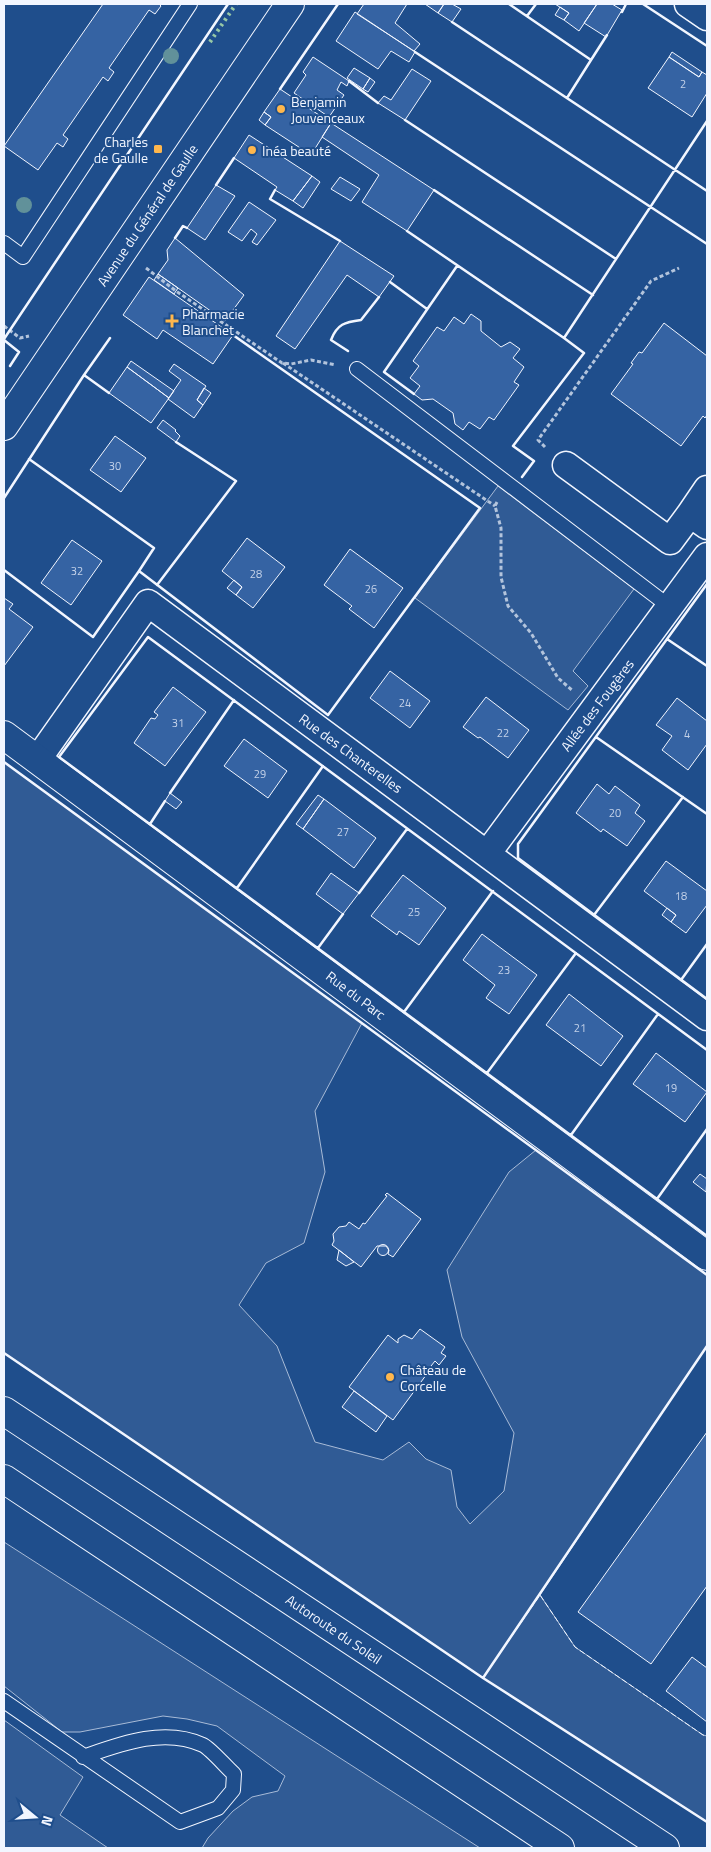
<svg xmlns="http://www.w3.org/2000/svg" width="711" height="1852" font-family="'Titillium Web',sans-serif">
<rect width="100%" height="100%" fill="#1f4e8c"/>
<path fill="#305b95" stroke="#a8bbd7" d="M498,486L634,589L573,671L588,686L568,710L415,598Z
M4,762L362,1023L315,1111L325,1172L304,1243L266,1263L239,1305L277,1346L315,1442L383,1460L409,1442L426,1459L451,1470L457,1507L470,1524L504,1491L514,1433L462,1337L447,1270L509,1172L536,1150L707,1275V1346L540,1595L575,1647L703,1735L707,1736V1822L483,1678L4,1353Z
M4,1542L480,1848H202L208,1838L233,1811L252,1797L278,1791L285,1776L217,1726L187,1719L163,1716L80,1732H62L4,1686Z
M4,1720L83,1777L60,1815L108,1848H4Z"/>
<path fill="#3563a3" stroke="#f2f6ff" d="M103,4H159L161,6L155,14L149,10L109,68L114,72L108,81L103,77L63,135L68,139L63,147L57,143L38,170L4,146Z
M364,4H407L395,23L420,44L414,51L357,14Z
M425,4H444L438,13Z
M444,4H452L461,9L452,22L438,13Z
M555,4H597L579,31L564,20L569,13Z
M597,4H612L622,10L606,37L584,23Z
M560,7L569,13L564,20L555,15Z
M355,12L415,52L409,62L391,51L378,69L336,41Z
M672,52L702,72L699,77L669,57Z
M313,57L349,81L347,86L341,82L337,90L344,95L329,117L294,93L306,75L303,72Z
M669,57L699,77L702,72L707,75V93L692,117L648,88Z
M354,68L370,78L363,89L347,78Z
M412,69L431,81L405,120L378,103L384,96L391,100Z
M370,78L375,82L368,92L363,89Z
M280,89L331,123L311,155L265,125L271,117L264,112Z
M264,112L271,117L265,125L259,120Z
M331,123L434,190L407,231L362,202L379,175L322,137Z
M249,135L312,176L293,201L275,190L277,187L234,158Z
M312,176L320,182L303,208L293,201Z
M340,177L360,189L351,201L331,189Z
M216,185L235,196L205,240L187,228Z
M249,202L276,220L257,245L252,242L257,234L251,229L242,241L228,232Z
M175,238L244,295L225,321L158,274L168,260L167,250Z
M340,241L394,276L379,297L347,275L295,349L276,336Z
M158,274L178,288L174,294L154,280Z
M149,277L233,335L213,364L163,330L157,339L123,315Z
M471,314L481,321V331L501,347L510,342L520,349L513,358L524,367L514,382L519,385L494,420L489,417L480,429L469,422L463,430L455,424L453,413L433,399L422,400L414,394L420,386L410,378L419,366L413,361L437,327L444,331L454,317L464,324Z
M664,323L707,356V415L705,418L703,416L681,446L611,394L633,364L631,363L639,352L642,353Z
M131,361L174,391L169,398L127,367Z
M174,364L206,386L197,400L203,405L194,418L168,399L181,380L169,371Z
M127,367L169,398L151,423L109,393Z
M204,388L211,393L203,405L197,400Z
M163,420L176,430L175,431L180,436L176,442L157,428Z
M115,436L146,458L121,492L90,470Z
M247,538L285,567L253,608L236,595L242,587L222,571Z
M72,540L102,561L71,605L41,583Z
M350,549L403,588L374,628L349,609L352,606L324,585Z
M234,580L242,587L236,595L227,588Z
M4,598L13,604L9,609L33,627L4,666Z
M390,671L430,701L410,728L370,698Z
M173,687L206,712L165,766L134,743L151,718L155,719L158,715L154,712Z
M486,697L529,730L508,758L480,737L478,738L463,727Z
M677,698L707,721V744L688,770L662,750L672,736L656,725Z
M244,739L287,771L268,798L224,766Z
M597,784L609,794L615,786L640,805L635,813L645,821L627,846L603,829L601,832L576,813Z
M170,793L182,802L176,809L165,801Z
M318,795L324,799L303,829L296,824Z
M324,799L376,838L354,868L303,829Z
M666,861L707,891V905L686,933L671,922L676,915L644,891Z
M331,873L359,893L343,914L316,894Z
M403,875L446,908L419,945L399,931L397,935L371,916Z
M667,908L676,915L671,922L662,915Z
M482,934L537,975L509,1014L486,998L495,985L463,960Z
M569,994L623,1036L601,1066L546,1025Z
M656,1053L707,1092L685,1122L633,1084Z
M700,1174L707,1179L706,1192L693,1182Z
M387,1193L421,1219L393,1257L388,1254L389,1250L386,1246H377L361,1267L332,1245L334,1241L333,1234L339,1227L346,1226L349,1222L359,1229L363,1223L365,1224L387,1196L385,1195Z
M377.5 1250a5.5 5.5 0 1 1 11 0a5.5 5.5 0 1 1-11 0Z
M339,1250L354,1262L346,1266L337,1260Z
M420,1329L445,1347L441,1353L446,1356L439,1365L435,1361L431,1366L432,1367L393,1420L349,1387L388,1335L398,1343V1339L404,1335L412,1339Z
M354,1391L387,1416L376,1432L342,1407Z
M707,1432V1586L651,1664L578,1612Z
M692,1657L707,1668V1722L666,1691Z"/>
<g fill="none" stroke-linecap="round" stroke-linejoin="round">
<defs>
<path id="service" d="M4,243L23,257L190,4
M357,369L670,607
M4,1701L180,1822L218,1808L233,1790L234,1774C225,1766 212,1750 203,1745C164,1727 120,1744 83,1757"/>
<path id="minor" d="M688,4L707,17
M566,465L670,541L690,514
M707,489L690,514L707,526
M38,759L148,603L707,1017
M487,854L707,556"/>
<path id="tertiary" d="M4,735L707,1256"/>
<path id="primary" d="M4,426L290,4"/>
<path id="motorway" d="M4,1411L665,1848
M4,1479L560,1848"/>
</defs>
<use href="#service" stroke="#f2f6ff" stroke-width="16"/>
<use href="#minor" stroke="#f2f6ff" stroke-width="29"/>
<use href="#tertiary" stroke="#f2f6ff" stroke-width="30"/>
<use href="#primary" stroke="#f2f6ff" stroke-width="30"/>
<use href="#motorway" stroke="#f2f6ff" stroke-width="30"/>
<path stroke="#b3c4dc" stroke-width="3" stroke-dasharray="4 2.5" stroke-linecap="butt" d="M146,268L176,291L282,363L291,364L311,360L336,365
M4,326L20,338L29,336
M283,363L495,506
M545,447L538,440L651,281L679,268
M497,502L495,506L501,528V577L508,606L531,633L558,678L573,691"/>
<use href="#service" stroke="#1f4e8c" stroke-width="14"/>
<use href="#minor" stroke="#1f4e8c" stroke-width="26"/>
<use href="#tertiary" stroke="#1f4e8c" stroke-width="28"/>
<use href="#primary" stroke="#1f4e8c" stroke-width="28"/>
<use href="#motorway" stroke="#1f4e8c" stroke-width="28"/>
<path stroke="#97c8a6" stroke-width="4" stroke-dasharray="2.5 4" stroke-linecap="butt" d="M210,42L236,4"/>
<path stroke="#f2f6ff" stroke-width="1" stroke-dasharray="6 2.5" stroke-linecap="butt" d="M4,1353L483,1678L540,1595L575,1647L703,1735L707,1736"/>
<path stroke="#f2f6ff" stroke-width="2.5" d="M509,4L591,60L607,35
M643,4L707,46
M622,12L626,4
M527,16L536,4
M452,22L707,191
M415,52L707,244
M349,81L378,103
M280,89L338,4
M567,98L591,60
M405,120L616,259
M216,185L234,158
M275,190L270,199L340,241
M434,190L593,295
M407,231L564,338L707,121
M175,238L183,226L187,228
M390,282L427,309
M4,339L228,4
M4,340L19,352L10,366
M348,351L331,340C337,324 345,322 361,320L379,297
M84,375L109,393
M414,394L384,372L457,266
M29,459L154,548L139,571
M522,477L534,461L513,446L584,353L564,338
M4,498L84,375L110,338
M4,570L93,637L139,571L328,715L480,508L233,335
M707,584L518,844V858L707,999
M157,585L236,481L176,442
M667,639L707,666
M596,737L707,814
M4,762L707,1275
M170,793L234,700
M150,824L165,801
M237,888L323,766
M359,893L407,829
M594,915L683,797
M318,948L343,914
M681,980L707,944
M404,1012L493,891
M707,1050L148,637L59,757L707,1236
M487,1073L576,953
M571,1135L658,1014
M657,1199L707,1129
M4,1353L483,1678L707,1822
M483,1678L707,1346"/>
</g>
<g fill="#61919a">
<circle cx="171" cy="56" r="8"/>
<circle cx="24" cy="205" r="8"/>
</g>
<g fill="#ffb74d" stroke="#1f4e8c" stroke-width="2">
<circle cx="281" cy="109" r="5"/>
<rect x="153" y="144" width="10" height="10" rx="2.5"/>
<circle cx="252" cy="150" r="5"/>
<path d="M169.5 313.5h5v5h5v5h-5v5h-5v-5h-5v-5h5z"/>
<circle cx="390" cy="1377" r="5"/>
</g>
<g text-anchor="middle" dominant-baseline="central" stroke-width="4" stroke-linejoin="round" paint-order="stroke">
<g font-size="11" fill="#c3d1e8">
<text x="683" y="84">2</text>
<text x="115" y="466">30</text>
<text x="77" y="571">32</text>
<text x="256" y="574">28</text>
<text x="371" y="589">26</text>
<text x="405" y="703">24</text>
<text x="178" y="723">31</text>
<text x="503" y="733">22</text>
<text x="687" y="734">4</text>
<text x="260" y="774">29</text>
<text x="615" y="813">20</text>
<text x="343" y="832">27</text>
<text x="681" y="896">18</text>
<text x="414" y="912">25</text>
<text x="504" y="970">23</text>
<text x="580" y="1028">21</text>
<text x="671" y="1088">19</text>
</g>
<g font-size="14" fill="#f2f6ff" stroke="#1f4e8c" text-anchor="start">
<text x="291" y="101">Benjamin<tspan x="291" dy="16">Jouvenceaux</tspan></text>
<text x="148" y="141" text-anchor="end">Charles<tspan x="148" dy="16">de Gaulle</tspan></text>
<text x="262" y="150">Inéa beauté</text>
<text x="182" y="313">Pharmacie<tspan x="182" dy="16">Blanchet</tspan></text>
<text x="400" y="1369">Château de<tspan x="400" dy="16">Corcelle</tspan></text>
</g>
<g font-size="14" fill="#f2f6ff" stroke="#1f4e8c">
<text transform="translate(147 215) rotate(-56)">Avenue du Général de Gaulle</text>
<text transform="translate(597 705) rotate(-53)">Allée des Fougères</text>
<text transform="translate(351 753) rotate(36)">Rue des Chanterelles</text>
<text transform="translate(356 995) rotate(37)">Rue du Parc</text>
<text transform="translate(334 1629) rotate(34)">Autoroute du Soleil</text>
</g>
</g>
<rect width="711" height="1852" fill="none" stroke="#f2f6ff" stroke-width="10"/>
<g transform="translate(35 1817) rotate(108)" stroke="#1f4e8c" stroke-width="4" paint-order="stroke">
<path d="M0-4L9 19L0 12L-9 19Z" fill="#f2f6ff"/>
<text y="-8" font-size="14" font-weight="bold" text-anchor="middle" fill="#f2f6ff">N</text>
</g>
</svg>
